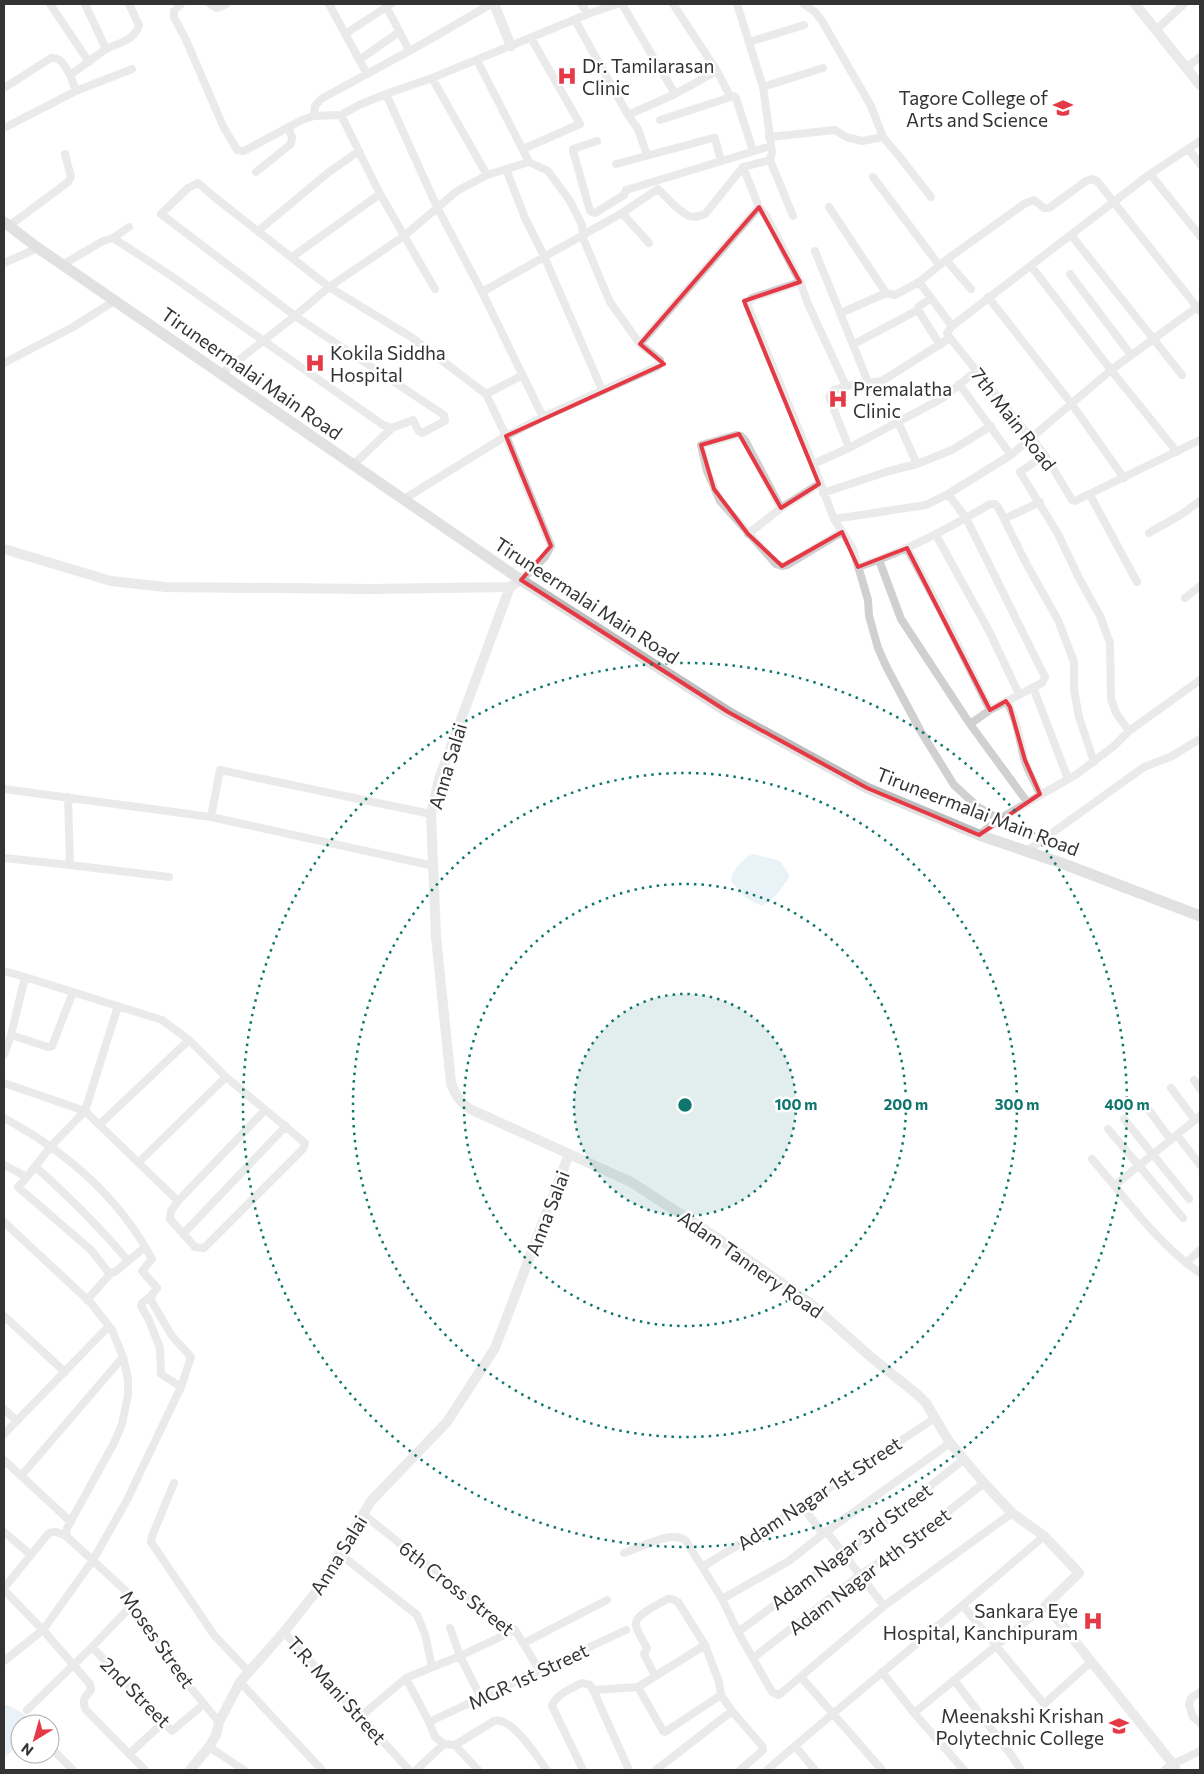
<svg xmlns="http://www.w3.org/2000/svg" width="1204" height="1774" font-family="Commissioner,sans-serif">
<rect width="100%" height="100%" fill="#fff"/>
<path fill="#cfe2ee" d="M753,854L780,861L788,873L789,877C782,888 774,900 762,906L746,898L731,881C732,870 744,857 753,854Z
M4,1704C14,1708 28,1714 33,1724H20V1744L4,1758Z"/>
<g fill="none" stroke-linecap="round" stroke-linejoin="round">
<path stroke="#d0d0d0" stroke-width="8" d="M50,4L89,62
M181,4L174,11V17L186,40L223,126L237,150L244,151L302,120L314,116L341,115L359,105L386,94L432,78L588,14L617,4
M210,4L217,8L226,4
M329,4L367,74
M385,4L409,50
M581,4L588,14
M673,4L717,71L728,92
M737,4L763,87L772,152L770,160L743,167L759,207L767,217L800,282L808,304L846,386L834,390L829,397L849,448L813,464L834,519L853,549L868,600L869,616L878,648L887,668L920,730L954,785L978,807L999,819
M804,4L815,12L822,21L871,106L883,137
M575,20L628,115L675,94L622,4
M1156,30L1184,4
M345,34L391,4
M749,42L804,25
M106,49C119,43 135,40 139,25L129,4
M359,60L399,32
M477,60L529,162
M1186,68L1200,57
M432,78L487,175
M763,87L823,68
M4,88L51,58C62,57 65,67 70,75
M76,91L132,69
M386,94L437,207L482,292L543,417
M675,94L717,71
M341,115L380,194L435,289
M628,115L638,129L647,155
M314,116L315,106L321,99L422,44L491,4
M660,120L734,96L736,98L753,151
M4,128L76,91L70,75L106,49L85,4
M769,137L835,130L846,137L862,141L883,137L899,156L931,197
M597,141L573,149V151L590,211L595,213L624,195L626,190L771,146
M523,149L580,124L531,38
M1189,150L1200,164
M770,160L793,216
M616,164L713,138H715L721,161
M506,169L525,218L544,256L602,390
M256,172L291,144L292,137L288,128
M1150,174L1200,236
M873,177L939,265
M829,207L886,293
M622,213L649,243
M9,226L68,182L71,177L65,154
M258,231L329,172L359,151
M1071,235L1182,375
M113,238L129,227
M815,251L868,382
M292,257L380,194
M946,260L971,289
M4,263L38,248
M64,264L103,241L113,238L170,275L383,425L392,428L413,420L418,430L422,433L445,421L444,415L295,316L161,214L188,188L198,183L213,196L329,287L411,337L486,394L523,375
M1031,266L1111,370L1177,452
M1070,274L1131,355
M800,282L752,298L747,304L813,464
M919,282L952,326
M482,292L622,213L658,189C667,198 678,211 689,216C695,218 700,216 705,214L743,167
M988,297L1071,403L1124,478
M918,310L940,345
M841,313L886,293L895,295L919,282L946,260L1024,204L1034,200L1044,208H1049L1086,181L1092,179L1097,181L1200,311
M950,338L1045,455L1072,500L1075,501L1200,440
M854,344L918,310V307L930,299
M4,363L73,327L116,300
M222,373L295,316L329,287L404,236L457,191L487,175L529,162L548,171L570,201L582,225L583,238L610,302L640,344L759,207
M959,384L1011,455
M846,386L882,381L950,338L947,333L952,326L1150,174L1200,141
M486,394L506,436L551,546L545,557L521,580
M898,422L917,464
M849,448L943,398L976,371
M1045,455L1020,472L1058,534L1079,578L1100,616L1110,643L1111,699L1116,713L1129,731
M354,464L392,428
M823,493L889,471L917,464L952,450L991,426
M948,494L966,518L1045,677L1042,683L990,710L970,724
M1090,495L1137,582
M404,499L506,436L543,417L658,366L660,360L640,344
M781,508L745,440L741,436L736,435L701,445L707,471L720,501L776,564L782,566L787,565L842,532
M834,519L926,505L948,494L1011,455L1111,370L1200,305
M1004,519L1040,502
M1149,533L1182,514L1200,501
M748,534L781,508L819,484
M936,535L989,631L1019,694
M907,548L941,611L990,710
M879,560L901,619L970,724L1028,803
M858,567C905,552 948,529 990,504H995L998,507L1027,565L1058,620L1074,662V690L1079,717L1094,762
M1185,598L1200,586
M1033,687L1068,779
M1006,701C1017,718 1019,738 1024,758C1027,770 1035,782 1040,794
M4,789L211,817L434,866
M211,817L220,770L431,814
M979,835L999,819L1077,774L1114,746L1129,731L1200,680
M1027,851L1144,767L1170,757L1200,739
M4,858L70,865L68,797
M70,865L169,877
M4,971L25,977L162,1020L189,1040L226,1077L305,1143L303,1149L204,1248L195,1247L170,1219L171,1211L178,1201L265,1110
M11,1035L48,1047L52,1046L73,992
M4,1055L11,1035L25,977
M1194,1080L1200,1089
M4,1083L85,1111L178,1201
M1171,1088L1195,1120
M1148,1109L1171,1140
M4,1118C65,1151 119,1197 152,1259L142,1271L157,1288L151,1296L152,1302L172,1336L191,1357L181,1387L127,1500L93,1560L43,1630L4,1661
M1124,1119L1189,1199
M99,1125L189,1040
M1108,1129L1183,1218
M1177,1135L1200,1165
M1092,1159C1126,1198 1157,1244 1200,1273
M139,1162L226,1077
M4,1165L27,1177L51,1146L85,1111L118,1006
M36,1167C69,1197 100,1227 128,1261
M27,1177L18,1187L91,1250L109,1273L115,1272L145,1247
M1115,1185L1200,1116
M4,1222L91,1303L112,1330L123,1357L128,1379V1395L122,1424L114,1443L67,1528L66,1536L126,1591L156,1640L181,1676L219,1722
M183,1234L286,1126
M1186,1263L1200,1250
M151,1296L142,1303L141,1306L149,1320L160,1348L161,1374L181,1387
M87,1300L111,1273
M4,1316L65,1372
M4,1409L17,1421
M4,1434L109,1326
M4,1460L71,1522
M21,1476L123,1357
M174,1483L152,1536L151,1542L214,1635L249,1672
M802,1506L823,1534
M363,1514L492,1617L515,1630L540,1671
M826,1531L884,1606
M4,1532L31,1555
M624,1553C639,1548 673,1529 686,1541L722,1599L738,1632L772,1692L779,1695L884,1606L1012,1513
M340,1554L417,1615L425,1634L432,1667
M702,1567L802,1506L935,1418
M4,1588L48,1534C55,1530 60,1533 66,1536
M4,1590L43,1630L90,1684L91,1690C85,1697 81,1701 86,1710L145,1770
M722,1599L789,1561L823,1534L950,1443
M963,1606L1044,1704L1091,1662
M450,1628L460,1656L481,1698
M284,1632L409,1770
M738,1632L844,1554L963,1460
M524,1643L607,1600
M92,1647L172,1731L204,1704
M753,1658L860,1575L925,1530L984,1483
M882,1672L914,1713L964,1770
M655,1676L644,1654L647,1648C643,1641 638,1633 636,1626C633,1615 659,1604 668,1599H672L678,1602L705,1645L719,1682L721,1695L732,1711L762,1746L763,1750L760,1753L740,1770
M801,1677L882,1770
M406,1678L429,1722L435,1737L444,1744L455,1745L494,1721C512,1716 537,1757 547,1770
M954,1680L1012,1756L1021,1770
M240,1682L322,1770
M638,1687L663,1731L665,1732L721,1695
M593,1690L638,1687L705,1645
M1200,1692L1191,1698L1189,1705L1193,1717L1200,1723
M27,1710L92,1647L134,1603
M914,1713L1046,1605
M360,1717L406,1678L460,1656L515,1630
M429,1722L626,1630
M455,1745L478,1770
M795,1746L815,1770
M50,1747L73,1770
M209,1747L244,1770
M129,1754L164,1722
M416,1770L444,1744
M583,1770L552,1706C556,1694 572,1688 582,1683L590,1685L593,1690L629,1770
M656,1770L732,1711
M767,1770C858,1691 953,1615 1044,1536
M1177,1770L1173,1764L1200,1751"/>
<path stroke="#d0d0d0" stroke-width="10" d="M494,4L511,46
M1135,4L1200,85
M4,549L111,581L166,587L370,589L510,587
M521,580L510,587L439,779L431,814L436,937L451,1083C455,1095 460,1102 470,1109L631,1182L719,1239L810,1303L872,1358L918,1395L926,1403L950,1443L984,1483L1012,1513L1044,1536L1079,1573L1046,1605L1173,1764L1166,1770
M190,1770L209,1747L216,1735L219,1722L240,1682L284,1632L319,1588L371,1501L447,1422L495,1348L569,1154"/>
<path stroke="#bdbdbd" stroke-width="11" d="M4,222L38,248L521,580L728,712L867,788L979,835L1064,864L1200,916"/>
</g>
<path d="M0 0H1204V1774H0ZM759,207L800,282L744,301L819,484L781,508L739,434L701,445L714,489L748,534L782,566L842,532L858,567L907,548L990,710L1006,701L1010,707L1025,760L1040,794L979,835L867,788L728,712L521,580L551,546L506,436L664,364L640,344Z" fill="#fff" fill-opacity=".55" fill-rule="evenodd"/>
<path fill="none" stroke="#e63946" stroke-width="4" stroke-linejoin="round" d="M759,207L800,282L744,301L819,484L781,508L739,434L701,445L714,489L748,534L782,566L842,532L858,567L907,548L990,710L1006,701L1010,707L1025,760L1040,794L979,835L867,788L728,712L521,580L551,546L506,436L664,364L640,344Z"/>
<circle cx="685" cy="1105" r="111" fill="#0f766e" fill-opacity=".12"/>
<g fill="none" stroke="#0f766e" stroke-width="2.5" stroke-dasharray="2.5 5">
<circle cx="685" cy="1105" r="111"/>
<circle cx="685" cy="1105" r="221"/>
<circle cx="685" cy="1105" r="332"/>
<circle cx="685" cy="1105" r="442"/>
</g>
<defs>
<symbol id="hospital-bare" viewBox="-9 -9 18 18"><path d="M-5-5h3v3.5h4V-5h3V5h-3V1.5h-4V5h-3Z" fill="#e63946" stroke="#fff" stroke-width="2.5" paint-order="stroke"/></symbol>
<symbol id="university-bare" viewBox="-9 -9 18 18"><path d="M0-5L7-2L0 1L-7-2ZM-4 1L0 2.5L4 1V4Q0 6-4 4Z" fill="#e63946" stroke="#fff" stroke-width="2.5" paint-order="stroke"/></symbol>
</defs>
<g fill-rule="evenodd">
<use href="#hospital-bare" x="553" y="62" width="28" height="28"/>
<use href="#university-bare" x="1049" y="94" width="28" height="28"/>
<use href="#hospital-bare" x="301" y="349" width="28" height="28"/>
<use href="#hospital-bare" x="824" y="385" width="28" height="28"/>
<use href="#hospital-bare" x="1079" y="1607" width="28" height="28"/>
<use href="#university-bare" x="1105" y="1712" width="28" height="28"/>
</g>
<g text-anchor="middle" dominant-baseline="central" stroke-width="5" stroke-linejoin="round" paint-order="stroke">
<g font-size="19" fill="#333" stroke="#fff" text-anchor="start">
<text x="582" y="65">Dr. Tamilarasan<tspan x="582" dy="22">Clinic</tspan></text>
<text x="1048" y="97" text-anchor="end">Tagore College of<tspan x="1048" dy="22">Arts and Science</tspan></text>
<text x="330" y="352">Kokila Siddha<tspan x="330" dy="22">Hospital</tspan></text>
<text x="853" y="388">Premalatha<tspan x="853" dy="22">Clinic</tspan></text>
<text x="1078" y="1610" text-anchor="end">Sankara Eye<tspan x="1078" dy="22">Hospital, Kanchipuram</tspan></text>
<text x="1104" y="1715" text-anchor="end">Meenakshi Krishan<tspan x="1104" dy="22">Polytechnic College</tspan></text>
</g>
<g font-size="19" fill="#333" stroke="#fff">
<text transform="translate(252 373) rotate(35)">Tiruneermalai Main Road</text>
<text transform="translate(1014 419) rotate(52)">7th Main Road</text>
<text transform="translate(587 600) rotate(33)">Tiruneermalai Main Road</text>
<text transform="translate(447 766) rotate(-73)">Anna Salai</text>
<text transform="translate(978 811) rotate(21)">Tiruneermalai Main Road</text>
<text transform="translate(547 1213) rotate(-69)">Anna Salai</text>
<text transform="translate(751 1264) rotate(35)">Adam Tannery Road</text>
<text transform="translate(819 1493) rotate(-33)">Adam Nagar 1st Street</text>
<text transform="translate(851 1546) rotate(-37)">Adam Nagar 3rd Street</text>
<text transform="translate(338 1555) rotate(-58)">Anna Salai</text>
<text transform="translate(869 1571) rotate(-37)">Adam Nagar 4th Street</text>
<text transform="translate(457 1588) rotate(38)">6th Cross Street</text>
<text transform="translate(158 1639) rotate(55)">Moses Street</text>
<text transform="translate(528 1676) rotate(-25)">MGR 1st Street</text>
<text transform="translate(337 1690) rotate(48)">T.R. Mani Street</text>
<text transform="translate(136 1692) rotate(45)">2nd Street</text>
</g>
</g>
<circle cx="685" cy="1105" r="8" fill="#0f766e" stroke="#fff" stroke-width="2.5"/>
<g font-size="15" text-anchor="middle" font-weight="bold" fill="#0f766e" stroke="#fff" stroke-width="5" stroke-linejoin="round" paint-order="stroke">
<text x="796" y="1110">100 m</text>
<text x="906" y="1110">200 m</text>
<text x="1017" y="1110">300 m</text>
<text x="1127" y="1110">400 m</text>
</g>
<rect width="1204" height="1774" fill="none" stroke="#333333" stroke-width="10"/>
<g transform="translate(35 1739) rotate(217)"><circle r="24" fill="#ffffff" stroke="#adadad"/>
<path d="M0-4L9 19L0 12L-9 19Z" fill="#e63946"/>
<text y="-8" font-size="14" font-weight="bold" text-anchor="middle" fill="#333333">N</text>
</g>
</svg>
